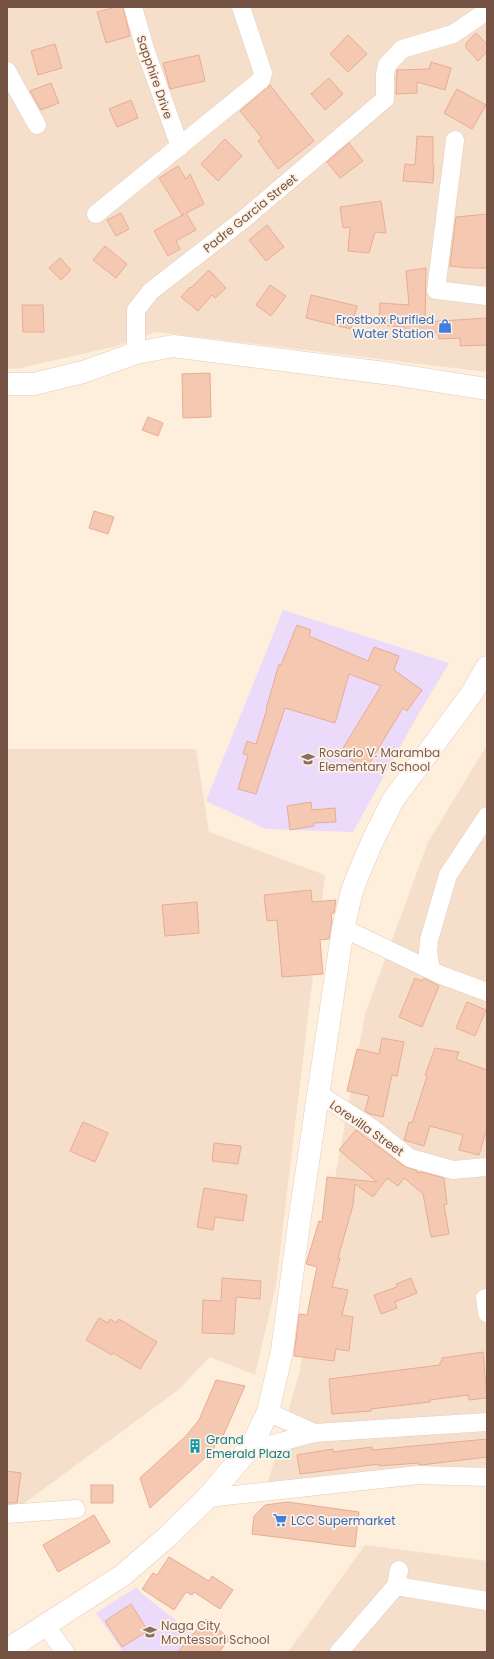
<svg xmlns="http://www.w3.org/2000/svg" width="494" height="1659" font-family="Poppins,sans-serif">
<rect width="100%" height="100%" fill="#feeedc"/>
<path fill="#f6dfca" d="M7,7H487V372L156,332L117,346L16,369L7,368Z
M487,745V1466L268,1482L299,1374L365,1014L428,842Z
M7,749H196L209,832L325,875L276,1285L255,1375L210,1357L178,1390L7,1516Z
M365,1545L487,1561V1652H288Z"/>
<path fill="#ebdaf9" d="M283,610L449,663L416,718L353,832L266,829L206,801Z
M137,1587L141,1593L216,1652H123L96,1613Z"/>
<path fill="#f5c8b2" stroke="#e8ac92" d="M116,7H123L130,36L106,43L97,12Z
M476,33L487,44V52L478,61L466,48V43Z
M348,35L367,54L348,72L330,54Z
M55,44L62,68L38,75L31,51Z
M199,55L205,81L170,89L163,63Z
M431,62L451,68L445,90L417,82V93L396,94L397,70L429,69Z
M329,78L343,94L325,110L311,94Z
M51,83L59,103L41,110L30,91Z
M270,85L314,141L278,169L258,141L262,138L240,111Z
M457,89L486,105L472,129L444,113Z
M131,100L138,118L117,127L109,109Z
M417,136L433,137V166H434L433,183L403,181L405,164L415,165Z
M225,139L242,156L218,181L201,164Z
M349,143L363,161L340,178L327,162Z
M178,166L186,179L190,174L204,204L186,213L196,230L176,241L180,249L168,256L154,231L184,214L182,215L159,178Z
M381,201L386,233L375,232L369,253L348,251L350,227L343,228L340,207Z
M121,213L129,229L116,236L107,220Z
M487,214V268H468L450,266L456,217Z
M267,225L284,247L266,261L249,240Z
M105,246L127,264L116,278L93,260Z
M60,258L71,270L61,280L49,268Z
M426,268L425,322L487,318V345L460,346V338L439,339L438,333H405V327L379,325L380,303L409,305L406,271Z
M209,270L226,288L215,298L212,295L198,311L181,297L190,287L191,288Z
M270,285L286,296L271,316L256,305Z
M311,295L357,306L351,329L306,318Z
M22,305H43L44,332H23Z
M210,373L211,417L183,418L182,374Z
M148,417L163,423L158,436L142,430Z
M94,511L114,517L108,534L89,528Z
M297,625L311,630L309,636L368,661L374,647L399,656L394,670L422,690L407,711L403,708L366,769L340,753L381,686L349,674L335,723L285,708L256,794L238,789L248,755L243,754L247,741L256,744L267,709H266L279,664L281,665Z
M311,802L312,810L335,808L336,822L314,823V826L290,830L287,806Z
M311,890L312,902L336,900L334,913L331,914L332,922L329,939L320,940L323,974L282,977L277,920L267,921L264,895Z
M197,902L199,933L165,936L162,905Z
M415,978L422,981L424,978L439,986L422,1027L399,1017Z
M467,1002L486,1010L475,1036L456,1028Z
M382,1038L404,1042L397,1076L392,1075L383,1117L370,1114L365,1111L369,1096L347,1091L357,1049L379,1054Z
M435,1048L459,1052L456,1059L487,1070V1128L479,1155L459,1150L463,1135L430,1126L424,1146L404,1140L409,1122L412,1123L427,1076L425,1075Z
M83,1122L108,1133L95,1162L70,1151Z
M356,1130L404,1166L417,1171V1173L422,1172L444,1178L447,1204L444,1205L449,1234L431,1237L423,1194L404,1178L398,1186L387,1178L373,1197L355,1184L353,1205L338,1258H340L332,1287L348,1290L342,1315L353,1317L349,1351L336,1349L334,1361L294,1356L299,1314L307,1315L317,1267L306,1264L319,1221L322,1222L327,1177L377,1182L339,1150Z
M214,1143L241,1146L238,1164L212,1161Z
M204,1188L247,1195L243,1221L215,1217L213,1230L197,1227Z
M222,1278L261,1281L260,1299L236,1297L234,1334L202,1333L203,1300L221,1301Z
M411,1278L417,1293L395,1302L397,1308L381,1314L374,1295L397,1287L396,1284Z
M99,1318L108,1323L110,1319L116,1323L119,1319L157,1342L140,1369L113,1353L112,1355L86,1340Z
M483,1352L487,1398L469,1400L468,1395L430,1400V1402L371,1409V1411L332,1414L329,1379L440,1365V1362L442,1361V1358Z
M216,1380L245,1386L223,1436L208,1455L150,1508L140,1478L186,1436L199,1420Z
M487,1439V1457L421,1465L418,1464V1463L379,1466V1464L300,1474L297,1455L333,1449V1452L372,1447V1450Z
M7,1471L21,1473L17,1503H7Z
M91,1485H113V1503H91Z
M288,1502L359,1512L355,1547L252,1534L254,1516L265,1505Z
M94,1515L110,1542L58,1572L43,1545Z
M169,1557L209,1581L212,1576L233,1590L220,1609L194,1592L192,1595L186,1592L174,1610L142,1589L153,1573L157,1575Z
M131,1604L148,1631L122,1647L105,1621Z
M206,1619L230,1639L219,1652H178Z"/>
<g fill="none" stroke-linecap="round" stroke-linejoin="round">
<defs>
<path id="minor" d="M133,7L145,49L180,147
M7,71L37,125
M455,140L436,290L487,296
M96,214L261,80L263,73L241,7
M136,353V310L151,291L244,219L385,99V75L387,65L402,49L453,34L487,11
M343,928L441,975L487,992
M431,970L428,952L429,940L448,875L487,816
M319,1094L372,1128L410,1158L453,1170L487,1167
M487,1298H485L487,1313
M268,1412L314,1433
M247,1451L314,1433L487,1422
M207,1498L418,1475L487,1477
M7,1514L76,1509
M396,1586L487,1601
M46,1626L65,1652
M339,1652L396,1586L399,1570"/>
<path id="tertiary" d="M7,384H34L83,372L136,353L173,346L392,374L487,389"/>
<path id="secondary" d="M7,1650L123,1575L167,1537L207,1498L247,1451L254,1441L268,1412L282,1351L300,1216L343,928L352,891L358,875L373,840L393,800L472,693L487,667"/>
</defs>
<use href="#minor" stroke="#e4cbbc" stroke-width="19"/>
<use href="#tertiary" stroke="#e4cbbc" stroke-width="23"/>
<use href="#secondary" stroke="#e9cbb8" stroke-width="23"/>
<use href="#minor" stroke="#fff" stroke-width="18"/>
<use href="#tertiary" stroke="#fff" stroke-width="22"/>
<use href="#secondary" stroke="#fff" stroke-width="22"/>
</g>
<defs>
<symbol id="shop-bare" viewBox="-9 -9 18 18"><path d="M-5-2.5h2.3a2.7 3.5 0 0 1 5.4 0H5L5.5 6h-11ZM-1.5-2.5h3a1.5 2.3 0 0 0-3 0Z" fill="#3f7fe0" stroke="#fff2e4" stroke-width="2.5" paint-order="stroke"/></symbol>
<symbol id="school-bare" viewBox="-9 -9 18 18"><path d="M0-5L7-2L0 1L-7-2ZM-4 1L0 2.5L4 1V4Q0 6-4 4Z" fill="#8d6e63" stroke="#fff2e4" stroke-width="2.5" paint-order="stroke"/></symbol>
<symbol id="building-bare" viewBox="-9 -9 18 18"><path d="M-4-6H4V6H1V3H-1V6H-4ZM-2.5-4.3h1.7v1.8h-1.7ZM.8-4.3h1.7v1.8H.8ZM-2.5-1h1.7V.8h-1.7ZM.8-1h1.7V.8H.8Z" fill="#0f9aa8" stroke="#fff2e4" stroke-width="2.5" paint-order="stroke"/></symbol>
<symbol id="supermarket-bare" viewBox="-9 -9 18 18"><path d="M-6-5.5h2.5l.6 2H6L4.5 2H-2.5L-4.4-4H-6ZM-1.5 3.2a1.3 1.3 0 1 0 .1 0ZM3 3.2a1.3 1.3 0 1 0 .1 0Z" fill="#3f7fe0" stroke="#fff2e4" stroke-width="2.5" paint-order="stroke"/></symbol>
</defs>
<g fill-rule="evenodd">
<use href="#shop-bare" x="435" y="316" width="20" height="20"/>
<use href="#school-bare" x="298" y="749" width="20" height="20"/>
<use href="#building-bare" x="185" y="1436" width="20" height="20"/>
<use href="#supermarket-bare" x="270" y="1510" width="20" height="20"/>
<use href="#school-bare" x="140" y="1622" width="20" height="20"/>
</g>
<g text-anchor="middle" dominant-baseline="central" stroke-width="3.5" stroke-linejoin="round" paint-order="stroke">
<g font-size="12" fill="#745244" stroke="#fff2e4">
<text transform="translate(155 77) rotate(71)">Sapphire Drive</text>
<text transform="translate(250 213) rotate(-39)">Padre Garcia Street</text>
<text transform="translate(367 1128) rotate(35)">Lorevilla Street</text>
</g>
<g font-size="12" fill="#366cbe" stroke="#fff2e4" text-anchor="end">
<text x="434" y="319">Frostbox Purified<tspan x="434" dy="14">Water Station</tspan></text>
<text x="291" y="1520" text-anchor="start">LCC Supermarket</text>
</g>
<g font-size="12" fill="#785e54" stroke="#fff2e4" text-anchor="start">
<text x="319" y="752">Rosario V. Maramba<tspan x="319" dy="14">Elementary School</tspan></text>
<text x="161" y="1625">Naga City<tspan x="161" dy="14">Montessori School</tspan></text>
</g>
<g font-size="12" fill="#0d838f" stroke="#fff2e4" text-anchor="start">
<text x="206" y="1439">Grand<tspan x="206" dy="14">Emerald Plaza</tspan></text>
</g>
</g>
<rect width="494" height="1659" fill="none" stroke="#745244" stroke-width="16"/>
</svg>
